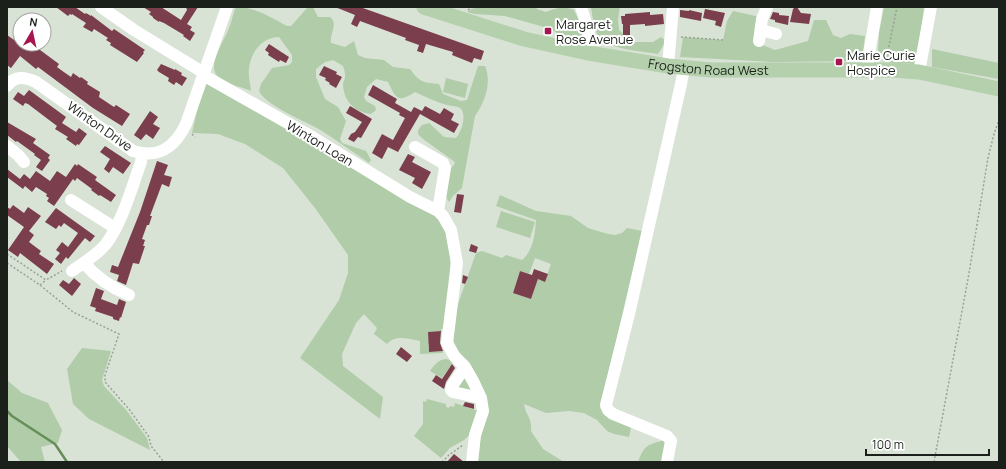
<svg xmlns="http://www.w3.org/2000/svg" width="1006" height="469" font-family="Manrope,sans-serif">
<rect width="100%" height="100%" fill="#d8e3d5"/>
<path fill="#b0cca8" fill-rule="evenodd" d="M237,7C255,7 272,18 287,26H291L308,7H313L318,17H330C339,24 329,34 331,43L345,47L354,41L358,55L365,58L384,60L393,67L410,69C419,82 424,83 439,84L443,94L461,101L467,100L478,66H485C492,82 485,102 475,116L462,188L453,196L449,202L446,197V173L454,165L455,162L423,139L418,134V130L422,125L429,123L444,137L456,138C461,133 467,116 461,109C459,106 451,106 447,105C436,102 426,97 415,92C398,103 396,99 388,82L376,79L367,87L364,97L366,101L375,106L376,110L371,114C355,112 344,102 343,85C343,81 346,78 345,75C345,72 344,69 343,66L333,60L325,62L316,69V77L325,99L338,107L346,121L340,139L342,143L366,151L371,160L369,163C353,152 338,141 322,131C306,121 267,107 259,91L261,84L272,68L289,65L292,62V55L279,37C262,37 251,52 249,68C248,75 250,84 251,91C242,87 230,85 222,80C204,69 221,46 227,33C231,25 232,17 235,9Z
M479,7H536L537,9L546,12C556,8 564,6 574,10L582,27V39L579,42L566,39L551,29L505,16L475,14L467,12L472,9Z
M591,7H620L618,19L619,30L633,42H653L661,37L666,41L658,54C643,51 609,50 599,37C595,31 592,15 591,7Z
M884,7H924L917,64L884,62L878,51L879,33Z
M733,11L760,17L755,42L775,50L808,41L814,20H826L833,35L841,38L850,34L865,36L862,61L773,62L680,57L683,37L723,40L727,21Z
M932,49L999,63V79L932,67Z
M446,78L468,84L465,98L443,92Z
M209,82L436,214L444,225L451,245L449,287L444,328L441,329L442,331L428,332V339L434,338V344H428L429,352L443,351V353L420,354V341C408,339 396,334 387,344L374,334L377,328L364,314L356,323L342,354L343,366L383,397L380,419L300,358L339,300L348,273V255L315,208L283,168L245,144L218,134L192,133L203,84Z
M500,195L536,211L571,216L588,228L608,234L615,235L622,233L627,228L642,231L600,408L605,414L631,427L629,437L614,434L607,431L597,420L584,413L569,411L546,413L524,404C526,417 532,416 531,431L543,449L564,462H478L485,395L480,382L468,361L456,349L453,339L457,307L476,253L482,251L502,258L506,255L522,260C533,251 535,235 536,220L496,206ZM535,258L551,264L545,281L538,279L531,299L513,292L520,271L529,274Z
M501,211L535,222L530,238L496,227Z
M82,348L111,351L102,380L104,386L127,411L147,438L150,450L89,419L73,404L67,369Z
M446,359L454,361L442,378L430,371C435,364 438,360 446,359Z
M464,373L471,387V391L458,390L456,384Z
M7,380L22,393L48,403L62,430L58,443L41,447L45,462H21L7,446Z
M427,399L446,404V407L449,408L450,406L454,407L455,403L478,411L471,433L464,440L450,448L441,458L414,436L423,424V401L426,402Z
M665,440L667,443L662,462H638C645,444 647,445 665,440Z"/>
<g fill="none" stroke-linecap="round" stroke-linejoin="round">
<path stroke="#668e5b" stroke-width="2.5" d="M7,411L12,416L55,444L67,462"/>
</g>
<path fill="#7b3e4d" d="M56,7H75L85,14L86,13L91,16V15L112,31L114,29L145,50L143,52L144,53L137,62L110,45L111,43L106,40L108,38L94,29L92,32L83,27L86,23L72,14V15L70,14L68,16Z
M143,7H161L181,20L187,10L186,7H198L187,24L192,27L190,30L195,33L190,41L183,36L184,35L164,23L159,21V22L153,18V17L149,14L151,12Z
M335,7H360L484,51L481,60L474,58L472,63L452,55L453,52L426,44L423,53L417,51L419,45L405,40L406,38L360,21L357,27L351,24L355,15Z
M795,7H797L801,13L811,14L809,24L790,22L793,9Z
M705,9L725,13L721,27L715,25L716,21L703,18Z
M680,10L689,11V10L702,13L701,21L680,17Z
M650,12V15L663,14L664,24L645,26V24L630,25V35H623V24H622L621,16H625V14Z
M773,12L779,13V15L789,16L788,25L775,22V20L770,19Z
M7,35L20,44H32L59,64L57,67L61,70L71,77L73,73L80,78L81,77L88,82L87,84L100,92L99,97L114,107L116,105L130,114L122,126L93,108L38,67L36,69L20,56L11,68L7,65Z
M269,44L289,57L286,63L280,60L279,62L268,55L269,53L265,50Z
M161,64L175,70V69L182,73L181,75L187,78L182,86L176,82L174,85L168,81L169,78L159,72L157,70Z
M324,66L337,72L336,74L342,77L336,88L329,84L330,83L325,80L326,78L319,75Z
M373,85L397,99L395,103L411,112L414,107L422,111L425,106L440,114L444,108L454,114L451,120L459,124L454,133L420,114L398,152L388,147L382,159L372,153L382,134L393,140L405,118L399,115L400,113L368,95Z
M29,90L66,117L62,123L76,132L79,128L87,134L79,145L77,144L76,146L66,139L68,137L55,129L57,126L28,104L25,103L23,106L13,99L18,92L24,96Z
M350,106L372,119L361,138L358,137L354,142L348,139L351,134L355,132L362,122L346,113Z
M150,111L158,117L153,124L160,128L153,139L146,134L141,140L134,135Z
M7,122L36,139L33,143L50,155L48,158L50,160L42,171L36,167L41,160L34,155L35,154L17,141L16,142L7,135Z
M105,146L131,163L123,174L113,167L109,173L104,169L110,159L100,152Z
M408,154L415,157L412,162L431,172L422,189L412,183L415,178L399,170Z
M157,161L168,165L164,175L172,177L169,187L162,184L150,216H152L149,225H147L142,239L145,240L143,246H145L139,264L133,263L126,285L117,281L119,275L110,272L112,265L118,267L140,212Z
M75,164L77,166L78,164L97,177L95,180L116,195L111,202L100,195L99,196L91,190L92,189L77,178L75,181L73,179L54,206L47,201L49,198L46,196L47,194L36,187L32,192L25,186L23,189L7,177V169L20,179L24,174L30,179L36,171L50,181L57,171L66,177Z
M457,194L464,195L461,213L454,212Z
M13,205L24,213L28,207L41,216L29,231L34,235L29,242L41,251L39,254L54,264L47,274L20,253L18,257L8,250L24,227L7,215V207L10,209Z
M56,208L95,236L90,242L85,238L68,259L66,257L61,264L55,259L60,253L56,250L62,242L68,247L78,233L64,223L61,227L59,225L56,229L45,222Z
M471,244L478,247L476,253L469,251Z
M534,269L548,274L545,282L538,279L531,299L513,293L520,271L532,275Z
M463,275L468,277L465,284L462,283Z
M74,278L81,284L72,296L59,285L63,280L69,284Z
M96,288L104,291L101,299L117,305L119,299L126,302L121,318L120,317L119,321L113,319V317L95,311L96,308L90,306Z
M441,331L440,343L443,351L429,352L428,332Z
M401,347L412,356L407,362L396,354Z
M452,364L455,368L446,382L444,389L432,381L436,375L442,379Z
M465,402L474,404V409L463,406Z
M454,454L464,462H447Z"/>
<g fill="none" stroke-linecap="round" stroke-linejoin="round">
<path stroke="#99a297" stroke-width="1.5" stroke-dasharray="2 2" stroke-linecap="butt" d="M468,10L473,7
M681,37L724,40
M888,51L897,7
M192,134L195,137
M7,254L46,280L62,271
M7,263L40,285L73,312L119,334L105,375V382L129,409L149,437L151,446L164,462
M40,285L46,280
M442,462L449,455L463,445
M934,462L968,279L988,158L994,134L999,120"/>
<path stroke="#fff" stroke-width="12" d="M101,7L134,30L204,73
M581,7L589,32L588,53
M761,30L776,34
M759,41L762,19L767,7
M668,66L673,7
M868,70V60L877,7
M919,72L931,7
M203,75L314,138L410,197L438,211L443,216L451,230L457,263L447,343L455,357L465,367L473,381L481,398L483,411L475,435L472,462
M7,86C15,75 25,77 36,82L133,151C159,159 175,147 186,124L227,7
M7,146L18,155L24,162
M415,147L443,163L445,168L438,211
M71,200L115,228
M84,263C96,277 112,288 129,295
M72,271C83,263 97,255 106,244C122,223 132,187 141,162L142,154
M465,367L452,386L451,390L453,392L481,398
M667,462L671,441L667,436L613,414L608,410L606,405L629,314L681,84L684,68"/>
<path stroke="#b4d0ac" stroke-width="15" id="s1" d="M424,7L524,39L588,53L668,66L711,70H893L919,72L999,89"/>
</g>
<g fill="#a7154f" stroke="#fff" stroke-width="1.5">
<rect x="544" y="27" width="8" height="8" rx="2"/>
<rect x="835" y="58" width="8" height="8" rx="2"/>
</g>
<g text-anchor="middle" dominant-baseline="central" stroke-width="4" stroke-linejoin="round" paint-order="stroke">
<g font-size="13" fill="#1c201b" stroke="#fff" text-anchor="start">
<text x="556" y="24">Margaret<tspan x="556" dy="15">Rose Avenue</tspan></text>
<text x="847" y="55">Marie Curie<tspan x="847" dy="15">Hospice</tspan></text>
</g>
<g font-size="13" fill="#1c201b" stroke="#fff">
<text stroke="none"><textPath href="#s1" startOffset="292">Frogston Road West</textPath></text>
<text transform="translate(100 126) rotate(35)">Winton Drive</text>
<text transform="translate(320 143) rotate(31)">Winton Loan</text>
</g>
</g>
<rect width="1006" height="469" fill="none" stroke="#1c201b" stroke-width="16"/>
<g transform="translate(32 32) rotate(9)"><circle r="19" fill="#ffffff" stroke="#a4a6a4"/>
<path d="M0-3L7 15L0 10L-7 15Z" fill="#a7154f"/>
<text y="-6" font-size="11" font-weight="bold" text-anchor="middle" fill="#1c201b">N</text>
</g>
<path d="M866 449v6h123v-6" fill="none" stroke="#1c201b" stroke-width="2"/>
<text x="872" y="449" font-size="12" fill="#1c201b" stroke="#ffffff" stroke-width="3" paint-order="stroke">100 m</text>
</svg>
